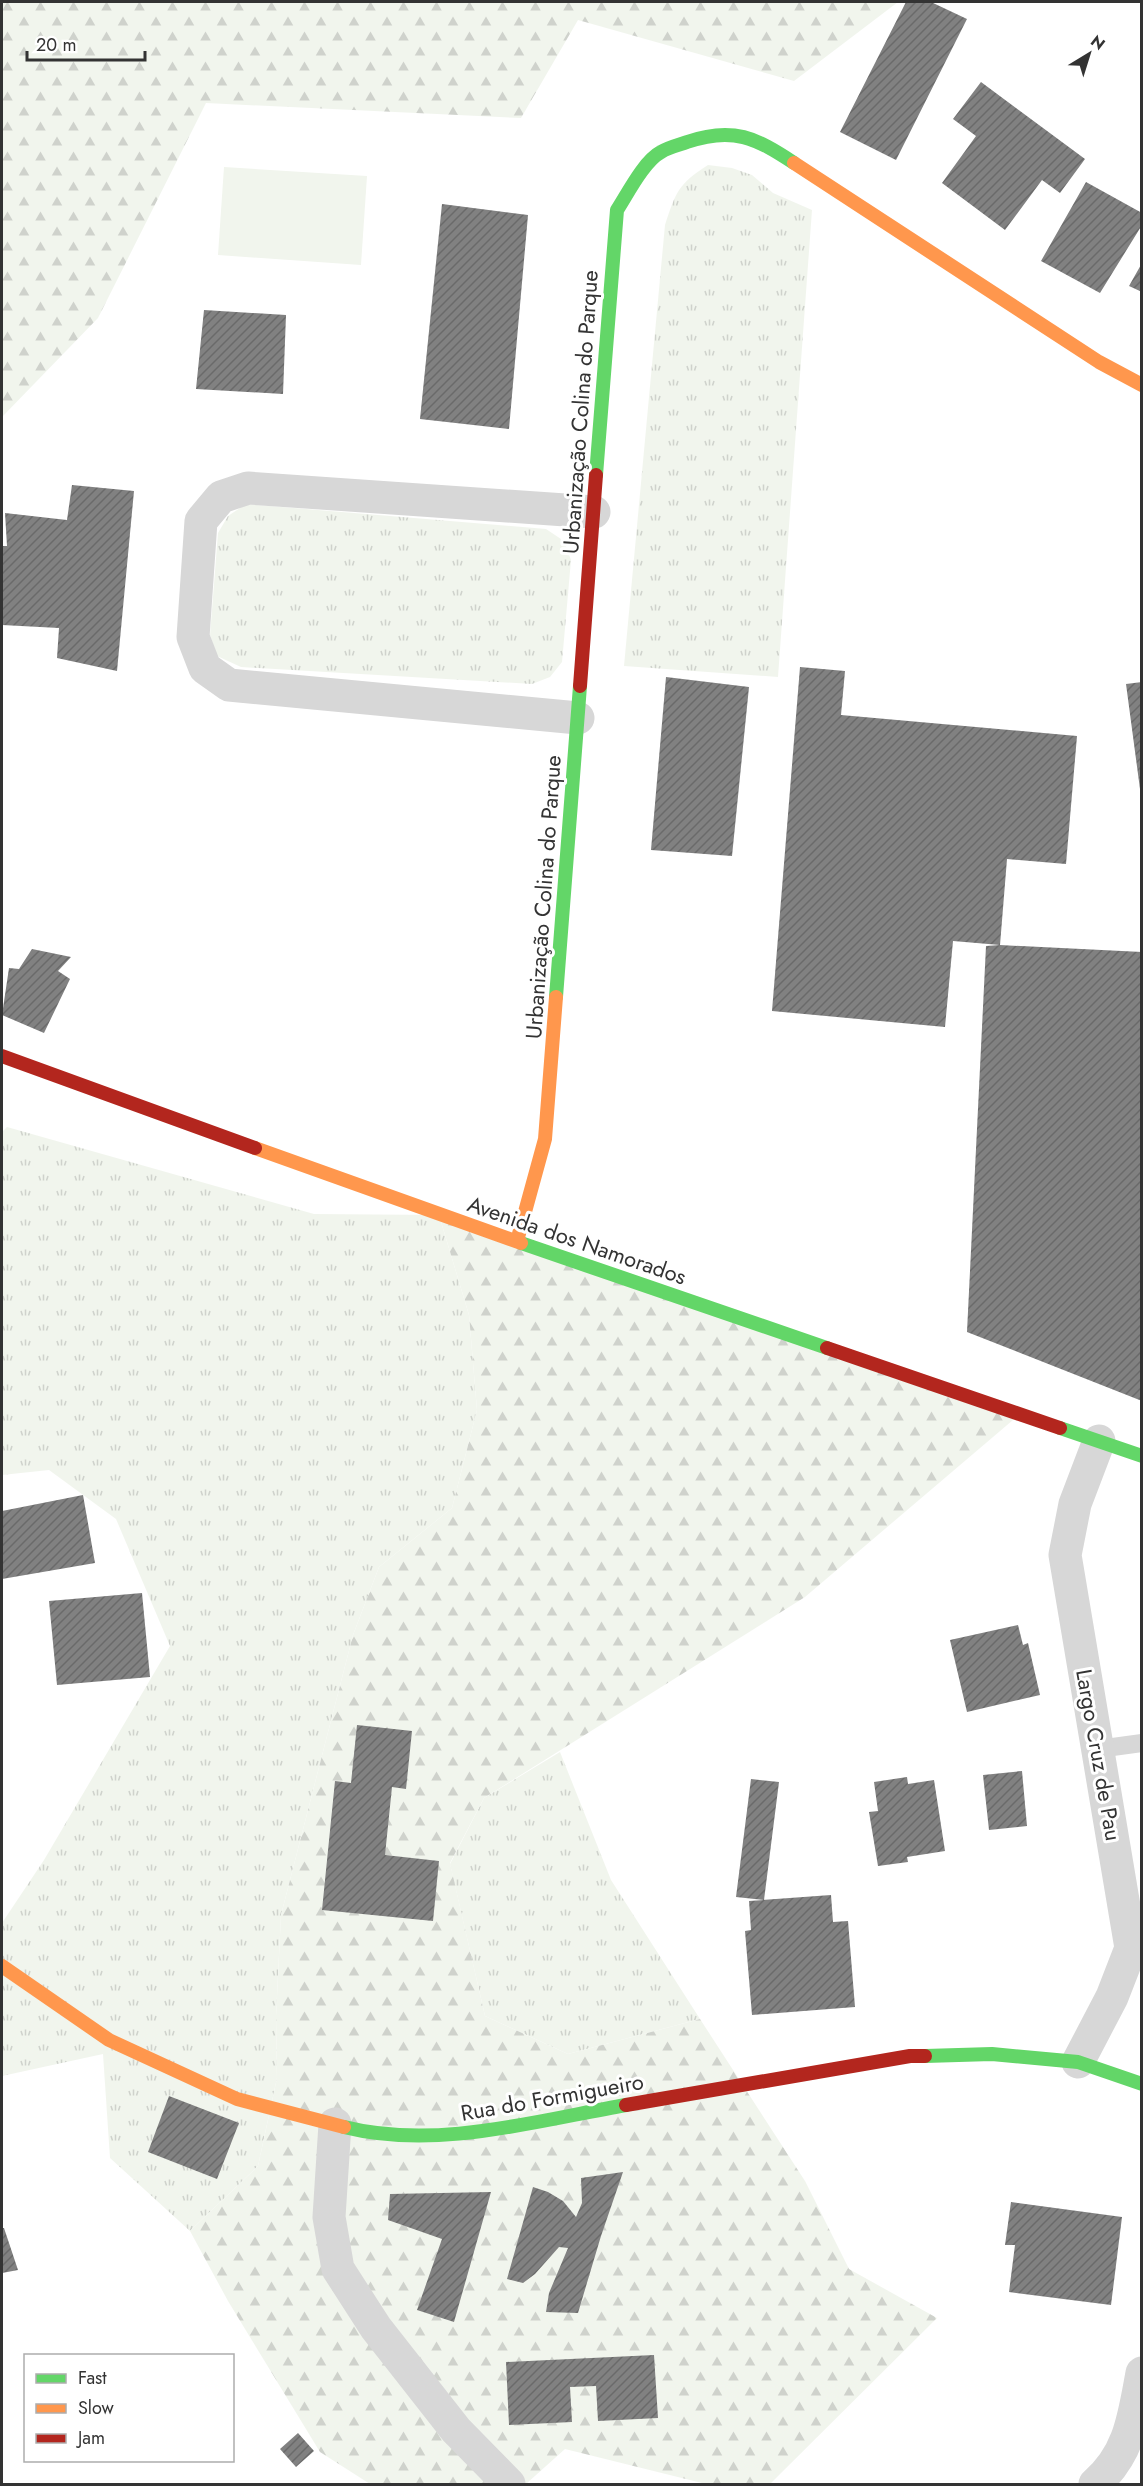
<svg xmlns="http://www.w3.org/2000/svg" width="1143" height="2486" font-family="Jost,sans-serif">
<defs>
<pattern id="grass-tufts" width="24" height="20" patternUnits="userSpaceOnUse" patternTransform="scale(1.5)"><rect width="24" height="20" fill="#f1f5ed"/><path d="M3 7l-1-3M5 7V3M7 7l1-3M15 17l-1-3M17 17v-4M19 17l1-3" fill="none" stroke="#cfd2cc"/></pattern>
<pattern id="forest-firs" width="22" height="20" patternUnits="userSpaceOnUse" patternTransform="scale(1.5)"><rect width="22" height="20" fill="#f1f5ed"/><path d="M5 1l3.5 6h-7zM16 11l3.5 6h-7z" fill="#cfd2cc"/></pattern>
<pattern id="building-hatch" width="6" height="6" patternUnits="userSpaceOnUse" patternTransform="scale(1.5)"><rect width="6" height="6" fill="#818181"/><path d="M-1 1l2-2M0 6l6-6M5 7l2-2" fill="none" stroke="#6a6a6a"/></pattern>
</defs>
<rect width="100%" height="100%" fill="#fff"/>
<path fill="url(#grass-tufts)" d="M708,165L732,168L752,175L773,193L812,210L778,677L624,666L665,225C676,192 678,184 708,165Z
M246,504L546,529L564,541L571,560L562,662L550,677L532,684L241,667L217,656L210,635L218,533L228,516Z
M7,1127L314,1214L439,1215L469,1315L477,1410L452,1508L379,1567L353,1635L281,1915L276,2016L277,2078L258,2166L190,2231L110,2158L103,2054L2,2076V1923L44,1860L170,1646L116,1519L49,1470L2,1475V1132Z
M560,1752L611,1880L700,2019L568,2054L485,2016L450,1864L484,1798Z"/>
<path fill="url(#forest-firs)" d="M2,2H898L794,81L578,20L521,118L206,103L98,318L2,417Z
M439,1215L1020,1414L805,1597L484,1798L450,1863L485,2016L568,2054L700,2019L805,2181L849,2269L937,2318L770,2484H706L565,2449L526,2484H370L320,2452L228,2301L190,2231L258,2166L277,2078L276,2016L281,1915L353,1635L379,1567L452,1508L477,1410L469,1315Z"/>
<path fill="#f1f5ed" d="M224,167L367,176L361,265L218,255Z"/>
<path fill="url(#building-hatch)" d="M906,2H931L967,19L896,160L840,132Z
M981,82L1085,159L1060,193L1042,180L1005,230L942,183L976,136L953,119Z
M1086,182L1142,213V225L1100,293L1041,261Z
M442,204L528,215L509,429L420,419Z
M1142,263V292L1129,286Z
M204,310L286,315L283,394L196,389Z
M72,485L134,491L117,671L57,658L59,628L2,625V546H7L5,513L67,520Z
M800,667L845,671L841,715L1077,736L1066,864L1007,859L1000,945L953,941L945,1027L772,1011Z
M666,677L749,687L732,856L651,850Z
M1142,682V789H1140L1126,684Z
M1000,945L1142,952V1401L967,1332L986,946Z
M32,949L71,957L58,971L70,979L44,1033L2,1015L9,968L19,969Z
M83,1495L95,1563L2,1579V1511Z
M142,1593L150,1677L57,1685L49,1601Z
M1018,1625L1023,1645L1028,1643L1040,1695L967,1712L950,1640Z
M357,1725L412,1731L406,1789L392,1787L385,1855L439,1861L433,1921L322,1910L335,1781L351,1783Z
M1022,1771L1027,1826L989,1830L983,1775Z
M907,1777L908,1784L934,1780L945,1851L907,1857L908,1862L878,1866L869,1812L878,1811L874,1782Z
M751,1779L779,1782L764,1900L736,1897Z
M831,1895L833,1922L848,1921L855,2007L752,2015L745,1931L751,1930L749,1901Z
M169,2096L239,2123L217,2179L148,2152Z
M623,2172L601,2236L578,2313L546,2312L549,2293L568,2248L559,2247L535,2274L523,2283L507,2279L533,2187L548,2192L563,2201L576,2217L582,2203L581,2178Z
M491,2192L454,2322L417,2310L442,2239L388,2220L390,2194Z
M1011,2202L1122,2217L1111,2305L1009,2292L1015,2245H1005Z
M2,2228H4L18,2270L2,2273Z
M654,2355L658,2418L598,2421L596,2386L570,2387L572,2422L509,2425L506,2362Z
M298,2433L314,2451L296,2467L280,2449Z"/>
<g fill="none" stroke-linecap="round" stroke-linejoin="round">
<path stroke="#d7d7d7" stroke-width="18" d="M1098,1749L1142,1743"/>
<path stroke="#d7d7d7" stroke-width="33" d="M578,718L229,685L205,668L193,637L201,521L221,497L248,488L594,512
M1078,2062L1112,1997L1131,1948L1065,1555L1075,1504L1099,1441
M335,2124L329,2217L338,2269L376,2328L456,2430L509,2484
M1095,2484C1130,2454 1134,2416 1142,2373"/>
<path stroke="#63d668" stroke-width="14" d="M596,475L617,210C628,193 644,161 661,152C669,147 679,145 687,142C733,126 756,138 794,163
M556,997L580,686
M521,1243L827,1348
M1060,1428L1142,1456
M925,2056L992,2054L1078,2062L1142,2084
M344,2127C436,2150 535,2121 626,2105"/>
<path stroke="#ff974d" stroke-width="14" d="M794,163L1099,362L1142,385
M255,1148L521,1243
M517,1241L545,1139L556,997
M2,1966L109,2040L237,2099L344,2127"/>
<path stroke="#b3261e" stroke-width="14" d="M580,686L596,475
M2,1056L255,1148
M827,1348L1060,1428
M626,2105L910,2056H925"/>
</g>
<g text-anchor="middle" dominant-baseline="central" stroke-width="6" stroke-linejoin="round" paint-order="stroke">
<g font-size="22" fill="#333" stroke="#fff">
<text transform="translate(580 412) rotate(-86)">Urbanização Colina do Parque</text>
<text transform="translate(543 897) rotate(-86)">Urbanização Colina do Parque</text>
<text transform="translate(577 1240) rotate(19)">Avenida dos Namorados</text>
<text transform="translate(1099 1755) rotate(80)">Largo Cruz de Pau</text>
<text transform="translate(552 2097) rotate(-10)">Rua do Formigueiro</text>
</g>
</g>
<rect width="1143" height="2486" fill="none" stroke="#333333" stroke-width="6"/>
<rect x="24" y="2354" width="210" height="108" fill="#ffffff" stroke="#adadad" stroke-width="1.5"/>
<rect x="36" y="2374" width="30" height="9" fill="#63d668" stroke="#adadad" stroke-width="1.5"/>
<text x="78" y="2384" font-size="18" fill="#333333">Fast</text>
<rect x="36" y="2404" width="30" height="9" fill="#ff974d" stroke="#adadad" stroke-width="1.5"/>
<text x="78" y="2414" font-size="18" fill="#333333">Slow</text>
<rect x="36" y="2434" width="30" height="9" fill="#b3261e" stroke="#adadad" stroke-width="1.5"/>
<text x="78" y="2444" font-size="18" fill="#333333">Jam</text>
<g transform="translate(1089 54) rotate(38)" stroke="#ffffff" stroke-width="4.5" paint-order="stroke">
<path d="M0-4.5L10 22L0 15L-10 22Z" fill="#333333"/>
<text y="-9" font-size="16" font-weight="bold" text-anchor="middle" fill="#333333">N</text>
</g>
<path d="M27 51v9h118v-9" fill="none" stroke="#333333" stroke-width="3"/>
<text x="36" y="51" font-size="18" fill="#333333" stroke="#ffffff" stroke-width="4.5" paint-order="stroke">20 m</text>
</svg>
